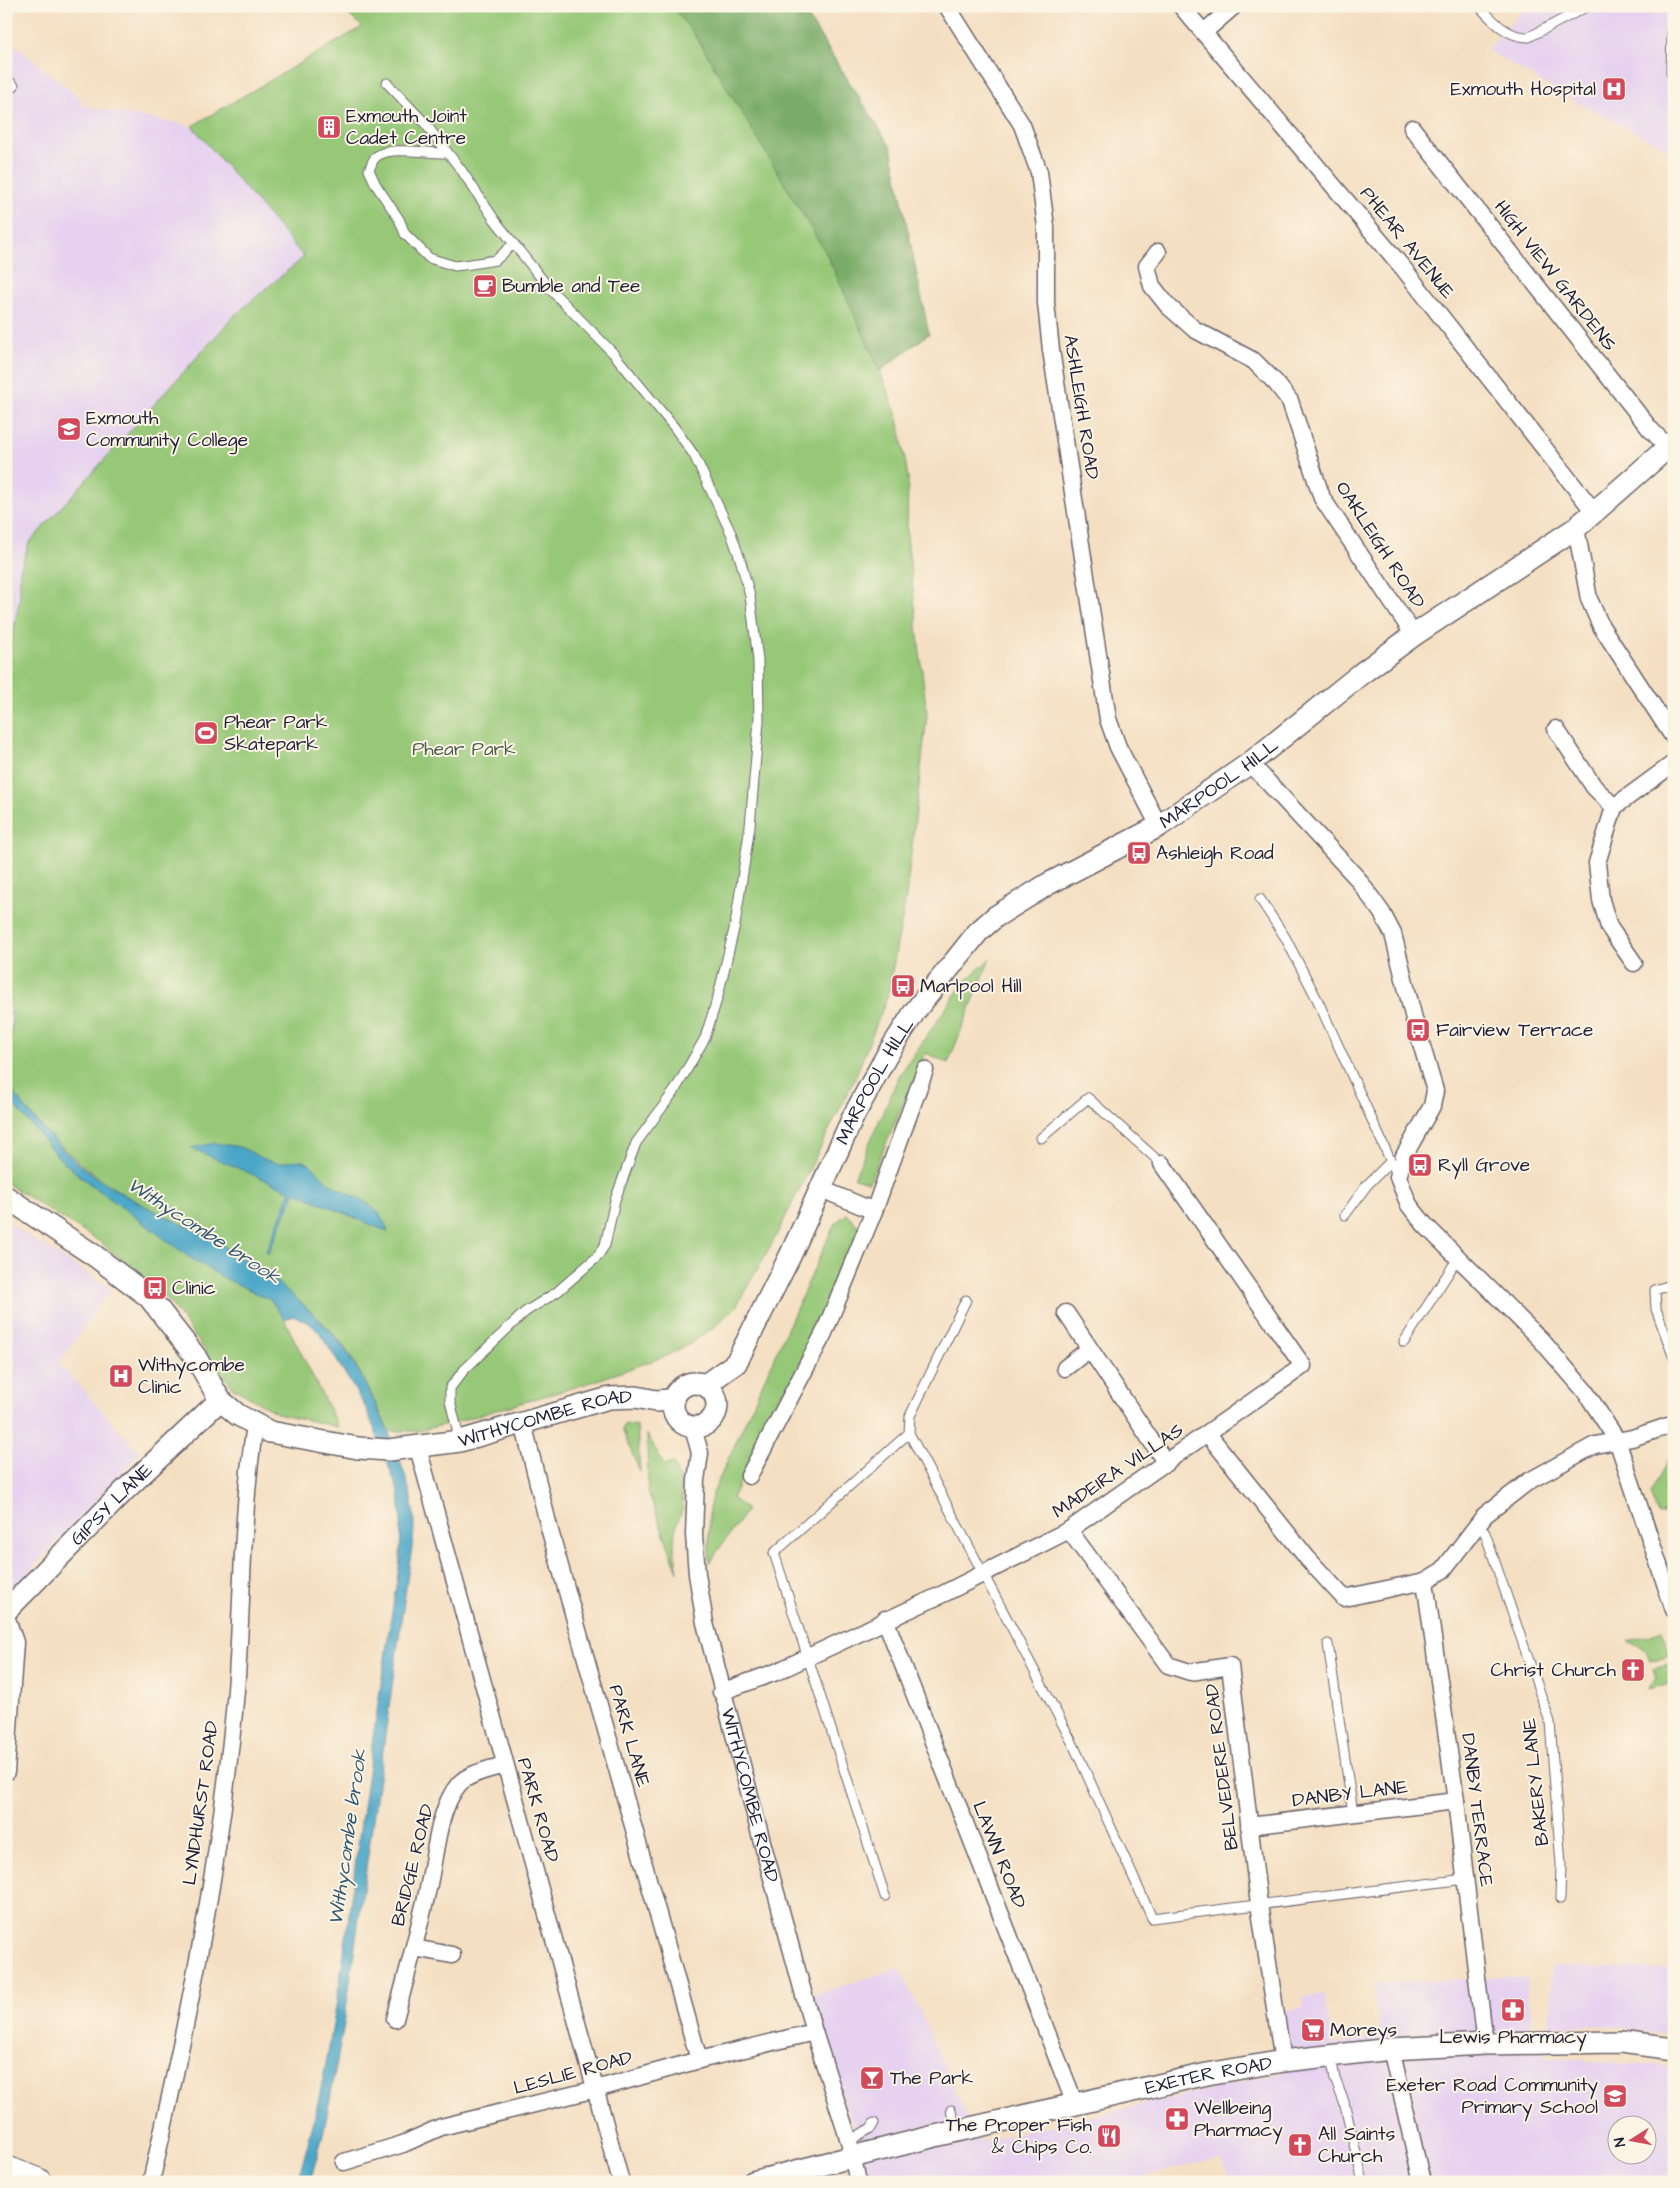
<svg xmlns="http://www.w3.org/2000/svg" width="1680" height="2188" font-family="'Architects Daughter',sans-serif">
<rect width="100%" height="100%" fill="#fcf5e5"/>
<filter id="ink" filterUnits="userSpaceOnUse"><feTurbulence type="fractalNoise" baseFrequency=".02" numOctaves="2"/><feDisplacementMap in="SourceGraphic" scale="10" xChannelSelector="R" yChannelSelector="G"/><feConvolveMatrix kernelMatrix="1 2 1 2 8 2 1 2 1" color-interpolation-filters="sRGB"/></filter>
<filter id="wash" filterUnits="userSpaceOnUse"><feTurbulence type="fractalNoise" baseFrequency=".0096" numOctaves="4" result="noise"/><feDisplacementMap in="SourceGraphic" scale="20" xChannelSelector="R" yChannelSelector="G"/><feGaussianBlur stdDeviation="1.12" result="paint"/><feColorMatrix in="noise" values="0 0 0 0 0 0 0 0 0 0 0 0 0 0 0 0 0 1.4 0 .05"/><feComposite in="paint" operator="in"/></filter>
<g filter="url(#wash)">
<rect width="100%" height="100%" fill="#f4dfc2"/>
<path fill="#e6d2f0" fill-rule="evenodd" d="M1530,6H1674V152L1580,104L1487,50L1516,18Z
M6,38L82,100V106L192,126L304,257L236,314L29,543L20,570V598L6,667Z
M6,985L12,1018L6,1096Z
M6,1221L111,1289L59,1363L140,1453L6,1596Z
M1553,1965L1674,1970V2035L1603,2025L1548,2027Z
M900,1968L979,2142L1285,2072L1281,2011L1304,2007L1303,1997L1325,1994L1332,2045L1380,2038L1374,1983L1526,1976L1532,2028L1548,2058L1674,2067V2182H1229L1222,2158L1118,2182H805L867,2166L860,2144L826,2055L809,1996ZM1618,2126H1648V2156H1618Z"/>
<path fill="#97c878" stroke="#5c755a" d="M340,6H691L768,123L867,338L898,418L908,478L907,536L927,716L906,897L887,998L854,1080L775,1238L736,1307L715,1326L693,1342L666,1356L589,1383L455,1422L419,1431H389C374,1401 355,1356 332,1332C298,1297 257,1266 215,1241C190,1226 162,1216 137,1202C84,1172 41,1133 7,1083L12,1018L6,985V667L20,598V570L29,543L236,314L304,257L192,126L362,27Z
M990,959L948,1063L926,1053L869,1182L854,1178L899,1076L964,982Z
M7,1095L60,1159L81,1177L192,1259L271,1300L284,1319L338,1427L277,1413L233,1388L166,1297L103,1244L6,1183Z
M847,1214L860,1228L821,1322L732,1498L747,1510L709,1563V1509L713,1493L835,1223Z
M626,1424L637,1426L640,1472L622,1429Z
M647,1434L664,1465L673,1463L680,1481L683,1506L675,1531L674,1546L678,1572L648,1491Z
M1674,1449V1511L1658,1515L1650,1493Z
M1662,1630L1670,1655L1651,1661L1647,1651L1629,1641Z
M1673,1663L1674,1683L1648,1690L1656,1678L1653,1668Z"/>
<path fill="#79ac68" stroke="#4e6752" d="M672,6H801L891,147L929,334L880,371L827,255L697,38Z"/>
<path fill="#49a6c8" stroke="#366482" d="M6,1082C33,1121 64,1156 103,1182C138,1205 177,1220 213,1240C255,1263 300,1298 332,1333C350,1353 363,1380 375,1404C391,1435 415,1490 414,1525C414,1541 410,1558 408,1574L344,2024L324,2131L310,2182H297C330,2074 343,1962 357,1851C370,1754 385,1657 400,1560L401,1524L399,1493L367,1410L320,1333L309,1323L295,1316L284,1319L271,1300L224,1278L192,1259L81,1177L60,1159L13,1104L6,1094Z
M215,1143C224,1145 234,1145 242,1148C254,1153 264,1161 278,1163C287,1163 296,1158 305,1162C316,1166 321,1178 331,1184C355,1200 378,1199 388,1232L295,1192L268,1254L266,1252L291,1191L191,1148Z"/>
</g>
<g filter="url(#ink)">
<g fill="none" stroke-linecap="round" stroke-linejoin="round">
<defs>
<path id="service" d="M1479,6C1493,21 1508,38 1529,37L1588,6
M1674,30L1672,33L1671,73L1674,75
M6,78L14,86
M387,83L424,122L462,171L494,219L549,288L613,353L674,427L694,455L731,533L741,562L750,596L758,660L759,721L750,826L735,925L718,996L705,1038L675,1090L636,1143L615,1200L605,1245L597,1257L557,1292L525,1312L464,1370L450,1388V1401L460,1441
M446,153C429,154 385,144 374,159C372,162 371,166 369,170L376,185L399,219L405,234L429,258L455,266L471,264L496,260L513,244
M1260,899L1285,937L1317,999L1398,1177
M1041,1138L1088,1098L1162,1164
M1345,1215L1367,1185L1390,1162
M1674,1284L1655,1290L1656,1309L1674,1358
M1404,1342L1458,1258
M909,1433L1073,1744L1152,1918L1466,1879
M1478,1524L1485,1533L1550,1722L1561,1864L1560,1899
M1328,1644L1353,1813
M885,1896L774,1553L909,1433L910,1416L966,1300
M1331,2056L1335,2079L1344,2102L1363,2182
M951,2110L956,2132
M849,2141L871,2128L874,2123"/>
<g id="minor">
<path d="M947,6L1022,125L1039,172L1046,227V303L1051,350L1108,719L1118,747L1159,826"/>
<path d="M1181,6L1403,268L1595,513"/>
<path d="M1204,32L1234,6"/>
<path d="M1412,128L1650,429L1668,447"/>
<path d="M1158,252L1147,266L1152,286L1168,306L1194,329L1254,361L1276,383L1290,401L1322,498L1414,635"/>
<path d="M1576,528L1589,599L1601,626L1674,738"/>
<path d="M1556,729L1594,787L1614,807"/>
<path d="M1250,763L1357,878L1382,913L1393,934L1414,1019L1435,1091L1432,1106L1404,1156L1398,1177L1409,1205L1425,1225L1542,1341L1585,1391L1617,1440L1674,1610"/>
<path d="M1634,963L1609,927L1601,900L1597,863L1614,807L1674,763"/>
<path d="M821,1189L874,1211"/>
<path d="M1066,1313L1166,1463"/>
<path d="M1065,1368L1088,1350"/>
<path d="M523,1423L550,1531L699,2060"/>
<path id="s1" d="M693,1428L700,1453L696,1480L694,1535L697,1574L705,1623L761,1838L814,2032L849,2141L858,2182"/>
<path d="M1208,1434L1308,1559L1344,1598L1425,1581L1443,1570L1485,1515L1529,1481L1595,1445L1632,1438L1674,1424"/>
<path d="M418,1448L621,2182"/>
<path d="M749,1476L824,1333L874,1211L925,1070"/>
<path d="M1069,1530L1168,1665L1190,1672L1230,1666L1259,1904L1283,2061"/>
<path d="M1425,1581L1456,1801L1485,2044"/>
<path d="M6,1616L15,1642L6,1772"/>
<path d="M885,1619L1070,2091L1074,2106"/>
<path d="M721,1692L776,1672L945,1593L1069,1530L1303,1366L1162,1164"/>
<path d="M1249,1826L1456,1801"/>
<path d="M414,1948L452,1955"/>
<path d="M395,2019C406,1978 417,1936 427,1893C435,1862 437,1809 459,1784C469,1773 491,1769 504,1765"/>
<path d="M1391,2049L1422,2182"/>
<path d="M344,2162L403,2144L441,2127L596,2089L699,2060L814,2032"/>
<path d="M151,2182C188,2020 222,1855 236,1690C243,1602 241,1512 255,1425"/>
</g>
<g id="tertiary">
<path id="s2" d="M6,1197L95,1256L149,1297L195,1356L220,1400L238,1415L270,1432L358,1448L389,1450L460,1441L609,1398L636,1397L656,1401L672,1400"/>
<circle cx="695" cy="1405" r="22"/>
<path id="s3" d="M705,1385L736,1363L790,1256L854,1115L887,1055L915,1011L978,932L995,917L1048,884L1159,826L1250,763L1362,673L1414,635L1576,528L1674,442"/>
<path id="s4" d="M6,1611L125,1490L220,1400"/>
<path id="s5" d="M753,2182L935,2136L1207,2074L1283,2061L1391,2049L1485,2044L1621,2042L1674,2049"/>
</g>
<path id="trunk" d="M6,2170L37,2182"/>
</defs>
<use href="#service" stroke="#6c646a" stroke-width="11"/>
<use href="#minor" stroke="#6c646a" stroke-width="19"/>
<use href="#tertiary" stroke="#6c646a" stroke-width="24"/>
<use href="#trunk" stroke="#6c646a" stroke-width="30"/>
<use href="#service" stroke="#fff" stroke-width="9"/>
<use href="#minor" stroke="#fff" stroke-width="16"/>
<use href="#tertiary" stroke="#fff" stroke-width="21"/>
<use href="#trunk" stroke="#fff" stroke-width="28"/>
</g>
</g>
<defs>
<symbol id="hospital-square" viewBox="-11 -11 22 22"><rect x="-9" y="-9" width="18" height="18" rx="4" fill="#d1495b" stroke="#fcf5e5"/><path d="M-5-5h3v3.5h4V-5h3V5h-3V1.5h-4V5h-3Z" fill="#fff"/></symbol>
<symbol id="building-square" viewBox="-11 -11 22 22"><rect x="-9" y="-9" width="18" height="18" rx="4" fill="#d1495b" stroke="#fcf5e5"/><path d="M-4-6H4V6H1V3H-1V6H-4ZM-2.5-4.3h1.7v1.8h-1.7ZM.8-4.3h1.7v1.8H.8ZM-2.5-1h1.7V.8h-1.7ZM.8-1h1.7V.8H.8Z" fill="#fff"/></symbol>
<symbol id="cafe-square" viewBox="-11 -11 22 22"><rect x="-9" y="-9" width="18" height="18" rx="4" fill="#d1495b" stroke="#fcf5e5"/><path d="M-5.5-4.5H6V0H3Q3 3.5 0 3.5H-2.5Q-5.5 3.5-5.5 0ZM3-3.2v2h1.7v-2ZM-6 4.5H4V6H-6Z" fill="#fff"/></symbol>
<symbol id="school-square" viewBox="-11 -11 22 22"><rect x="-9" y="-9" width="18" height="18" rx="4" fill="#d1495b" stroke="#fcf5e5"/><path d="M0-5L7-2L0 1L-7-2ZM-4 1L0 2.5L4 1V4Q0 6-4 4Z" fill="#fff"/></symbol>
<symbol id="stadium-square" viewBox="-11 -11 22 22"><rect x="-9" y="-9" width="18" height="18" rx="4" fill="#d1495b" stroke="#fcf5e5"/><path d="M0-5a6.5 5 0 1 0 0 10a6.5 5 0 1 0 0-10ZM-3.5-1.8h7v3.6h-7Z" fill="#fff"/></symbol>
<symbol id="bus-square" viewBox="-11 -11 22 22"><rect x="-9" y="-9" width="18" height="18" rx="4" fill="#d1495b" stroke="#fcf5e5"/><path d="M-5-6H5V4H4V6H2V4H-2V6H-4V4H-5ZM-3.5-4V0h7V-4ZM-3.5 1.2v1.5H-2V1.2ZM2 1.2v1.5H3.5V1.2Z" fill="#fff"/></symbol>
<symbol id="church-square" viewBox="-11 -11 22 22"><rect x="-9" y="-9" width="18" height="18" rx="4" fill="#d1495b" stroke="#fcf5e5"/><path d="M-1.2-6h2.4v3.5h3.3v2.4h-3.3V6h-2.4V-.1h-3.3v-2.4h3.3Z" fill="#fff"/></symbol>
<symbol id="pharmacy-square" viewBox="-11 -11 22 22"><rect x="-9" y="-9" width="18" height="18" rx="4" fill="#d1495b" stroke="#fcf5e5"/><path d="M-2-6h4v4h4v4h-4v4h-4v-4h-4v-4h4Z" fill="#fff"/></symbol>
<symbol id="supermarket-square" viewBox="-11 -11 22 22"><rect x="-9" y="-9" width="18" height="18" rx="4" fill="#d1495b" stroke="#fcf5e5"/><path d="M-6-5.5h2.5l.6 2H6L4.5 2H-2.5L-4.4-4H-6ZM-1.5 3.2a1.3 1.3 0 1 0 .1 0ZM3 3.2a1.3 1.3 0 1 0 .1 0Z" fill="#fff"/></symbol>
<symbol id="bar-square" viewBox="-11 -11 22 22"><rect x="-9" y="-9" width="18" height="18" rx="4" fill="#d1495b" stroke="#fcf5e5"/><path d="M-6-5H6L.8 .8V4.5H3.5V6h-7V4.5H-.8V.8Z" fill="#fff"/></symbol>
<symbol id="restaurant-square" viewBox="-11 -11 22 22"><rect x="-9" y="-9" width="18" height="18" rx="4" fill="#d1495b" stroke="#fcf5e5"/><path d="M-5-6h1v4h1v-4h1v4h1v-4h1v5L-1.5 .5V6h-2V.5L-5-1ZM5-6V6H3V1.5H1.5Q1.5-4 5-6Z" fill="#fff"/></symbol>
</defs>
<g fill-rule="evenodd">
<use href="#hospital-square" x="1600" y="75" width="28" height="28"/>
<use href="#building-square" x="315" y="113" width="28" height="28"/>
<use href="#cafe-square" x="471" y="272" width="28" height="28"/>
<use href="#school-square" x="55" y="415" width="28" height="28"/>
<use href="#stadium-square" x="192" y="719" width="28" height="28"/>
<use href="#bus-square" x="1125" y="839" width="28" height="28"/>
<use href="#bus-square" x="889" y="972" width="28" height="28"/>
<use href="#bus-square" x="1404" y="1016" width="28" height="28"/>
<use href="#bus-square" x="1406" y="1151" width="28" height="28"/>
<use href="#bus-square" x="141" y="1274" width="28" height="28"/>
<use href="#hospital-square" x="107" y="1362" width="28" height="28"/>
<use href="#church-square" x="1619" y="1656" width="28" height="28"/>
<use href="#pharmacy-square" x="1499" y="1996" width="28" height="28"/>
<use href="#supermarket-square" x="1299" y="2016" width="28" height="28"/>
<use href="#bar-square" x="858" y="2064" width="28" height="28"/>
<use href="#school-square" x="1601" y="2082" width="28" height="28"/>
<use href="#pharmacy-square" x="1163" y="2105" width="28" height="28"/>
<use href="#restaurant-square" x="1095" y="2122" width="28" height="28"/>
<use href="#church-square" x="1286" y="2131" width="28" height="28"/>
</g>
<g text-anchor="middle" dominant-baseline="central" stroke-width="4" stroke-linejoin="round" paint-order="stroke">
<g font-size="19" fill="#22223b" stroke="#fcf5e5" text-anchor="start">
<text x="1596" y="89" text-anchor="end">Exmouth Hospital</text>
<text x="346" y="116">Exmouth Joint<tspan x="346" dy="22">Cadet Centre</tspan></text>
<text x="502" y="286">Bumble and Tee</text>
<text x="86" y="418">Exmouth<tspan x="86" dy="22">Community College</tspan></text>
<text x="224" y="722">Phear Park<tspan x="224" dy="22">Skatepark</tspan></text>
<text x="1156" y="853">Ashleigh Road</text>
<text x="920" y="986">Marlpool Hill</text>
<text x="1436" y="1030">Fairview Terrace</text>
<text x="1438" y="1165">Ryll Grove</text>
<text x="172" y="1288">Clinic</text>
<text x="138" y="1365">Withycombe<tspan x="138" dy="22">Clinic</tspan></text>
<text x="1616" y="1670" text-anchor="end">Christ Church</text>
<text x="1330" y="2030">Moreys</text>
<text x="1513" y="2037" text-anchor="middle">Lewis Pharmacy</text>
<text x="890" y="2078">The Park</text>
<text x="1598" y="2085" text-anchor="end">Exeter Road Community<tspan x="1598" dy="22">Primary School</tspan></text>
<text x="1194" y="2108">Wellbeing<tspan x="1194" dy="22">Pharmacy</tspan></text>
<text x="1092" y="2125" text-anchor="end">The Proper Fish<tspan x="1092" dy="22">&amp; Chips Co.</tspan></text>
<text x="1318" y="2134">All Saints<tspan x="1318" dy="22">Church</tspan></text>
</g>
<g font-size="19" fill="#22223b" stroke="#fcf5e5">
<text transform="translate(1407 243) rotate(51)">PHEAR AVENUE</text>
<text transform="translate(1555 276) rotate(52)">HIGH VIEW GARDENS</text>
<text transform="translate(1081 407) rotate(81)">ASHLEIGH ROAD</text>
<text transform="translate(1380 545) rotate(57)">OAKLEIGH ROAD</text>
<text stroke="none"><textPath href="#s3" startOffset="818">MARPOOL HILL</textPath></text>
<text stroke="none"><textPath href="#s3" startOffset="352">MARPOOL HILL</textPath></text>
<text stroke="none"><textPath href="#s2" startOffset="640">WITHYCOMBE ROAD</textPath></text>
<text transform="translate(1118 1471) rotate(-34)">MADEIRA VILLAS</text>
<text stroke="none"><textPath href="#s4" startOffset="150">GIPSY LANE</textPath></text>
<text transform="translate(629 1736) rotate(74)">PARK LANE</text>
<text transform="translate(1222 1767) rotate(-97)">BELVEDERE ROAD</text>
<text transform="translate(1536 1782) rotate(-96)">BAKERY LANE</text>
<text transform="translate(1350 1794) rotate(-7)">DANBY LANE</text>
<text stroke="none"><textPath href="#s1" startOffset="375">WITHYCOMBE ROAD</textPath></text>
<text transform="translate(201 1803) rotate(-82)">LYNDHURST ROAD</text>
<text transform="translate(538 1810) rotate(74)">PARK ROAD</text>
<text transform="translate(1477 1810) rotate(83)">DANBY TERRACE</text>
<text transform="translate(999 1855) rotate(68)">LAWN ROAD</text>
<text transform="translate(413 1865) rotate(-76)">BRIDGE ROAD</text>
<text transform="translate(573 2073) rotate(-15)">LESLIE ROAD</text>
<text stroke="none"><textPath href="#s5" startOffset="468">EXETER ROAD</textPath></text>
</g>
<g font-size="19" fill="#4b5c50" stroke="#fcf5e5">
<text x="464" y="749">Phear Park</text>
</g>
<g font-size="20" font-style="italic" fill="#325773" stroke="#fcf5e5">
<text transform="translate(204 1231) rotate(33)">Withycombe brook</text>
<text transform="translate(348 1837) rotate(-82)">Withycombe brook</text>
</g>
</g>
<rect width="1680" height="2188" fill="none" stroke="#fcf5e5" stroke-width="25"/>
<g transform="translate(1632 2140) rotate(259)"><circle r="24" fill="#fcf5e5" stroke="#a5a1a1"/>
<path d="M0-4L9 19L0 12L-9 19Z" fill="#d1495b"/>
<text y="-8" font-size="14" font-weight="bold" text-anchor="middle" fill="#22223b">N</text>
</g>
</svg>
